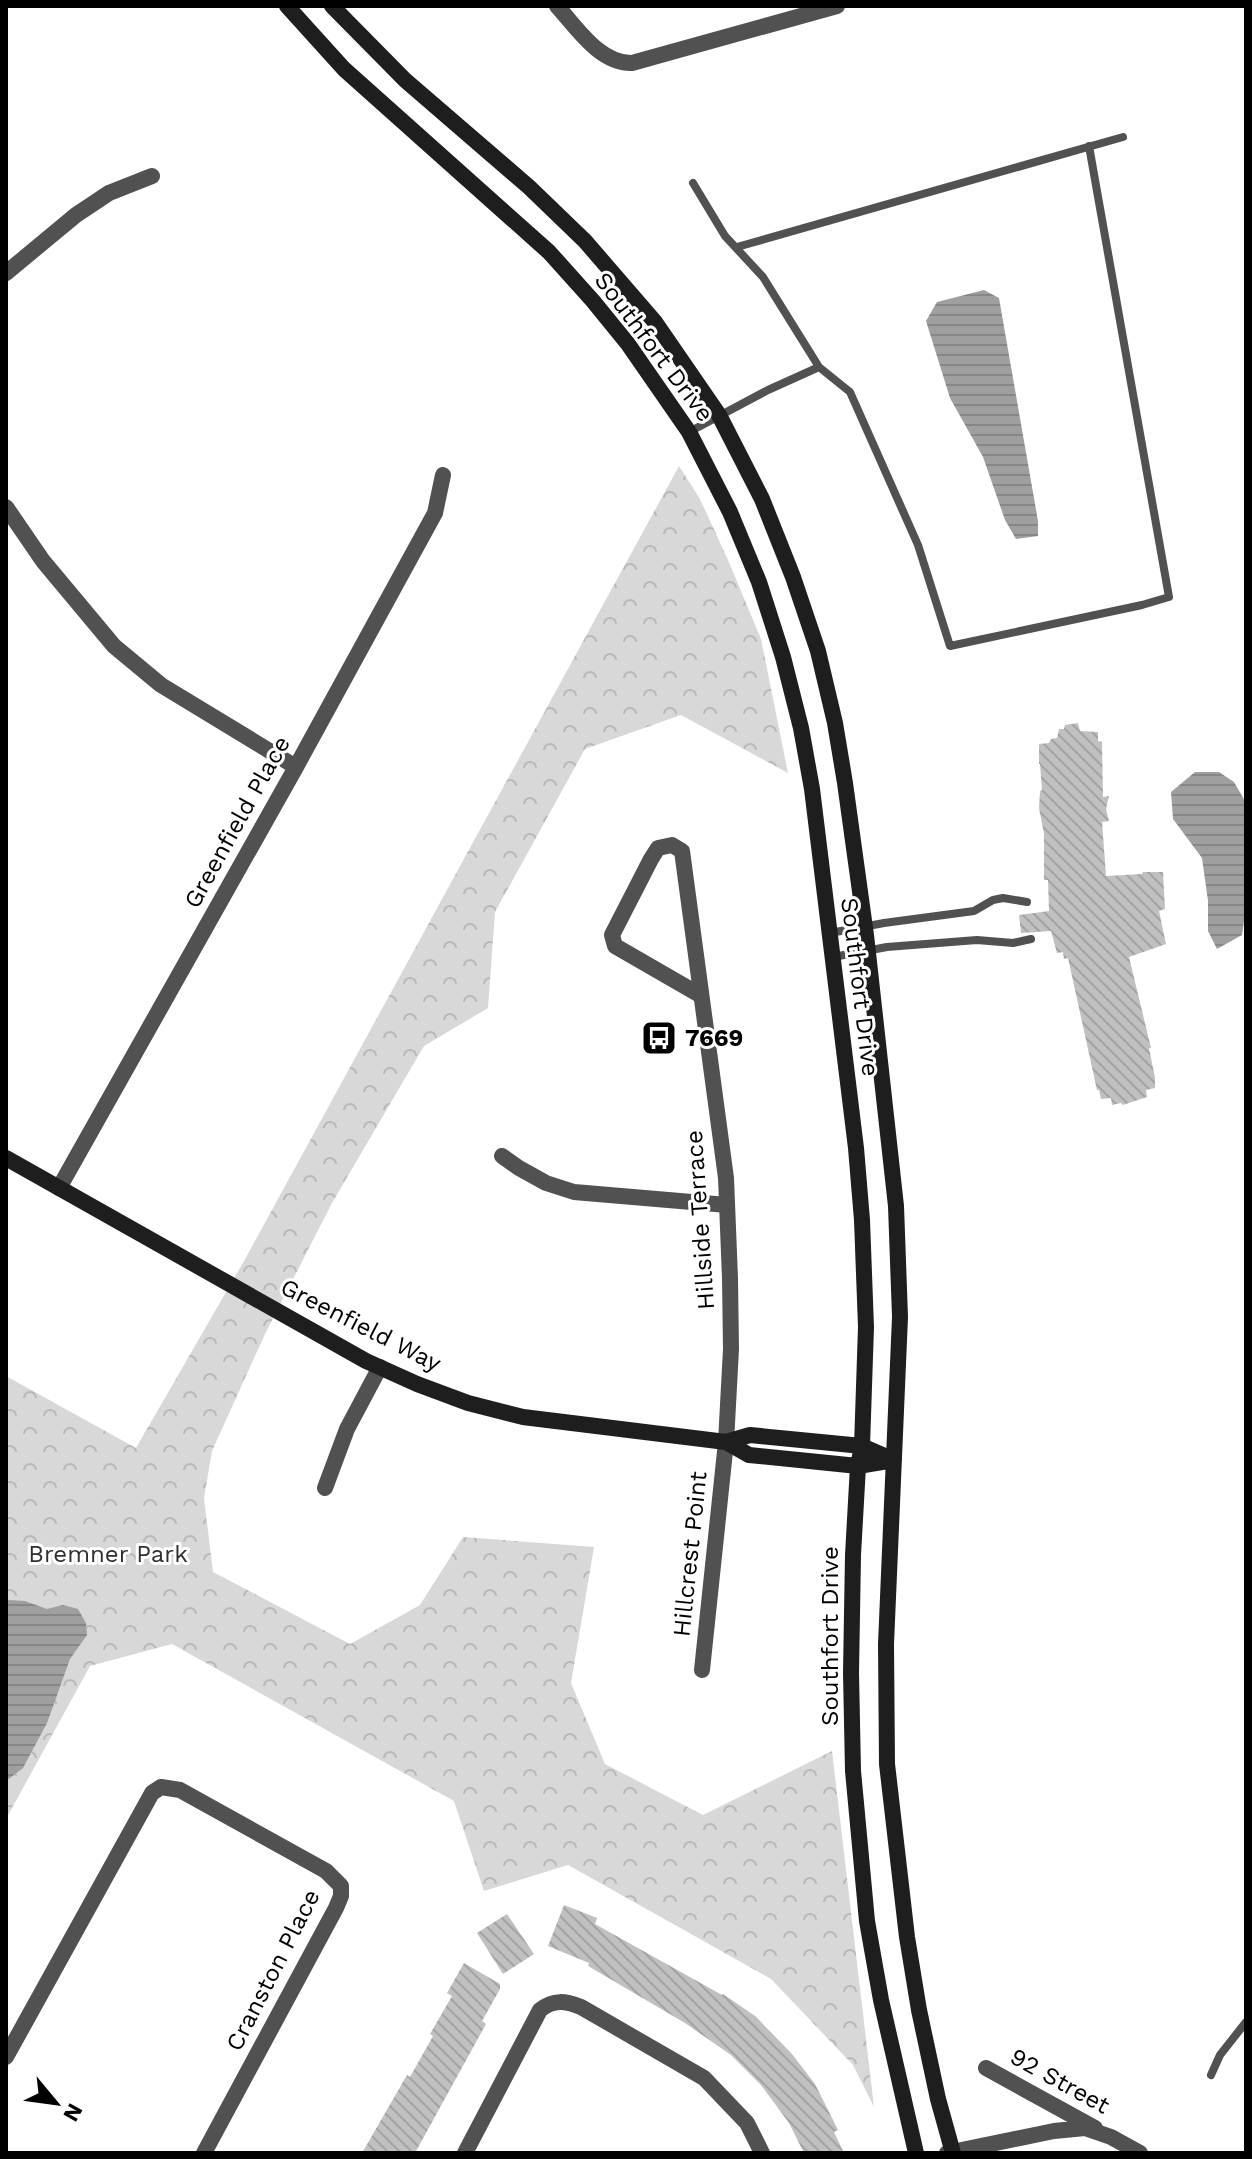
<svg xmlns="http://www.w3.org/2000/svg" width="1252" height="2159" font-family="'Work Sans',sans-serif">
<defs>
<pattern id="park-crowns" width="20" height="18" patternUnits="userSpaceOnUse" patternTransform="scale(2)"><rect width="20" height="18" fill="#d8d8d8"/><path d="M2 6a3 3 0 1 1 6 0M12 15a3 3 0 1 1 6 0" fill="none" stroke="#b8b8b8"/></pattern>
<pattern id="water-rules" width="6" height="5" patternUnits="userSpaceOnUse" patternTransform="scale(2)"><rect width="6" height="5" fill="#9f9f9f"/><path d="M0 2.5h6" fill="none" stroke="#878787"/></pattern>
<pattern id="building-back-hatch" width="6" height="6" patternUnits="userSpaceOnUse" patternTransform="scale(2)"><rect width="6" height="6" fill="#c0c0c0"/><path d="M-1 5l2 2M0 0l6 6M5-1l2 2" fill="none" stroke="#a3a3a3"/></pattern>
</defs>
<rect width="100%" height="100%" fill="#fff"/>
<path fill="url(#park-crowns)" d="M679,466L700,499L728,560L761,639L788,773L681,715L585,749L495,912L488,1008L424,1046L332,1203L265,1334L212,1451L204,1498L213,1572L350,1644L420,1605L463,1537L594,1547L571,1683L605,1764L703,1815L832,1751L874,2107L853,2065L771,1979L568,1865L484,1891L454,1801L172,1644L90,1666L6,1819V1376L136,1448L244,1261Z"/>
<path fill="url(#water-rules)" d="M984,290L999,298L1038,521V536L1016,539L1005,520L983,457L950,398L926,321L937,302Z
M1195,772H1219L1234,782L1245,801L1246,908L1242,935L1217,949L1208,931V901L1202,858L1173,819L1171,792Z
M9,1600L25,1601L47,1609L63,1605L78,1609L86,1623L87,1635L70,1659L47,1723L23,1768L6,1781V1601Z"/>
<path fill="url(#building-back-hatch)" d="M1078,723L1080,731L1098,732V741L1102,742L1103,797L1109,796L1106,809L1109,821L1102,822L1106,876L1142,874L1143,872H1163L1165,909L1159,911L1166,944L1129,957L1151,1048H1149L1155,1078V1088L1146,1090L1147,1097L1123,1105L1121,1103L1112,1105L1111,1098L1101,1099L1099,1090H1097L1068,958L1064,959L1063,952L1057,953L1051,931L1021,933L1019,915L1049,911L1048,880H1044V834L1039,808L1040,791L1042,790L1040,764H1039V744L1049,743L1051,739L1057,738L1059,729H1064L1065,725Z
M564,1905L597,1918L595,1924L722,1995L723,1994L755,2016L792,2054L815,2084L838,2130L834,2132L844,2153H804L789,2123L761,2085L731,2055L685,2023L588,1966L589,1963L548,1946Z
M507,1914L534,1954L503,1974L477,1933Z
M464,1963L500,1984V1989L482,2021L486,2024L415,2153H362L407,2075L410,2077L433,2036L430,2034L452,1996L447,1993Z"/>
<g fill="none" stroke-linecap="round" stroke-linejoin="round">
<path stroke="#515151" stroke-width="8" d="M693,183L725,236L763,277L819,367L850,392L918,545L950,646L1142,605L1169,597L1089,146
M737,247L1123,137
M689,432L768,390L819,367
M830,933L884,923L974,911L993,900L1003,898L1027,902
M833,957L887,947L977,940L1013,943L1031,939
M1211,2075L1220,2055L1246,2022"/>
<path stroke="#515151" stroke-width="16" d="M557,6C577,28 600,64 632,63L837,6
M6,273L76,215L109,193L152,176
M6,507L43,561L114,646L161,685L296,767
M700,995L615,946L612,935L651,859L658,848L672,845L682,851L726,1178L730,1278L731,1349L726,1442L702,1670
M502,1156L519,1168L546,1183L574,1192L727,1205
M59,1188L296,767L435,513L443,475
M325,1488L347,1429L380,1367
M6,2057L152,1793L161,1787L180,1790L326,1871L341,1886V1896L336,1908L204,2153
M986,2068L1095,2128
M465,2153L540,2010C554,1999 565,2001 581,2007L704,2078L747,2123L762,2153
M947,2153L1054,2131L1085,2128L1111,2137L1140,2153"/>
<path stroke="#1e1e1e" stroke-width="16" d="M287,6L344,69L549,252L593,301L628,344L689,432L730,512L759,582L783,657L801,728L812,789L856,1148L862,1220L866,1327L862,1446L858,1466L853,1555L851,1673L853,1771L867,1921L881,2000L916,2153
M332,6L405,80L529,187L585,241L655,322L719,415L762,499L793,577L818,651L835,723L845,783L866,935L896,1206L900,1317L886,1644L887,1764L907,1937L919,2010L938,2099L953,2153
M6,1158L366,1361L417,1384L468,1403L523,1417L726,1442L750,1435L862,1446L894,1460
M726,1442L749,1455L858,1466L894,1460"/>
</g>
<defs>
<symbol id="bus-square" viewBox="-11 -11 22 22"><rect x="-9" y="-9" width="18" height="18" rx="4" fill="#000" stroke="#fff"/><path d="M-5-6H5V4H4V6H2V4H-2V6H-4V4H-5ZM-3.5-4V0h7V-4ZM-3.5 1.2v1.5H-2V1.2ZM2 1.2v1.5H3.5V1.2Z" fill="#fff"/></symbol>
</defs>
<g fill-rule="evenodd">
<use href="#bus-square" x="639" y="1018" width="40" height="40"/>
</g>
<g text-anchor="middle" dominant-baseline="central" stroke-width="6" stroke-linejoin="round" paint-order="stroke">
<g font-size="24" fill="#000" stroke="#fff">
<text transform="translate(654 347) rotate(53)">Southfort Drive</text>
<text transform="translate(237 822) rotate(-61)">Greenfield Place</text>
<text transform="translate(860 987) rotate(83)">Southfort Drive</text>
<text transform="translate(700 1220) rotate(-94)">Hillside Terrace</text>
<text transform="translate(361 1325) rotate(27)">Greenfield Way</text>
<text transform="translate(690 1554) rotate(-84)">Hillcrest Point</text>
<text transform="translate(830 1636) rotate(-90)">Southfort Drive</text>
<text transform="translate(273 1970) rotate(-63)">Cranston Place</text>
<text transform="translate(1060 2081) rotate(29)">92 Street</text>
</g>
<g font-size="24" font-weight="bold" fill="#000" stroke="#fff" text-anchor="start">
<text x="685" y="1038">7669</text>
</g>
<g font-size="24" fill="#2f2f2f" stroke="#fff">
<text x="108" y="1554">Bremner Park</text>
</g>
</g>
<rect width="1252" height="2159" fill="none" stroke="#000000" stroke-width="16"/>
<g transform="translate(56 2103) rotate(119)" stroke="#ffffff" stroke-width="6" paint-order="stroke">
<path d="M0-6L14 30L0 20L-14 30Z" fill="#000000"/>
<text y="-12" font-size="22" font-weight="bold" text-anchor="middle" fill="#000000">N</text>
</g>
</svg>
